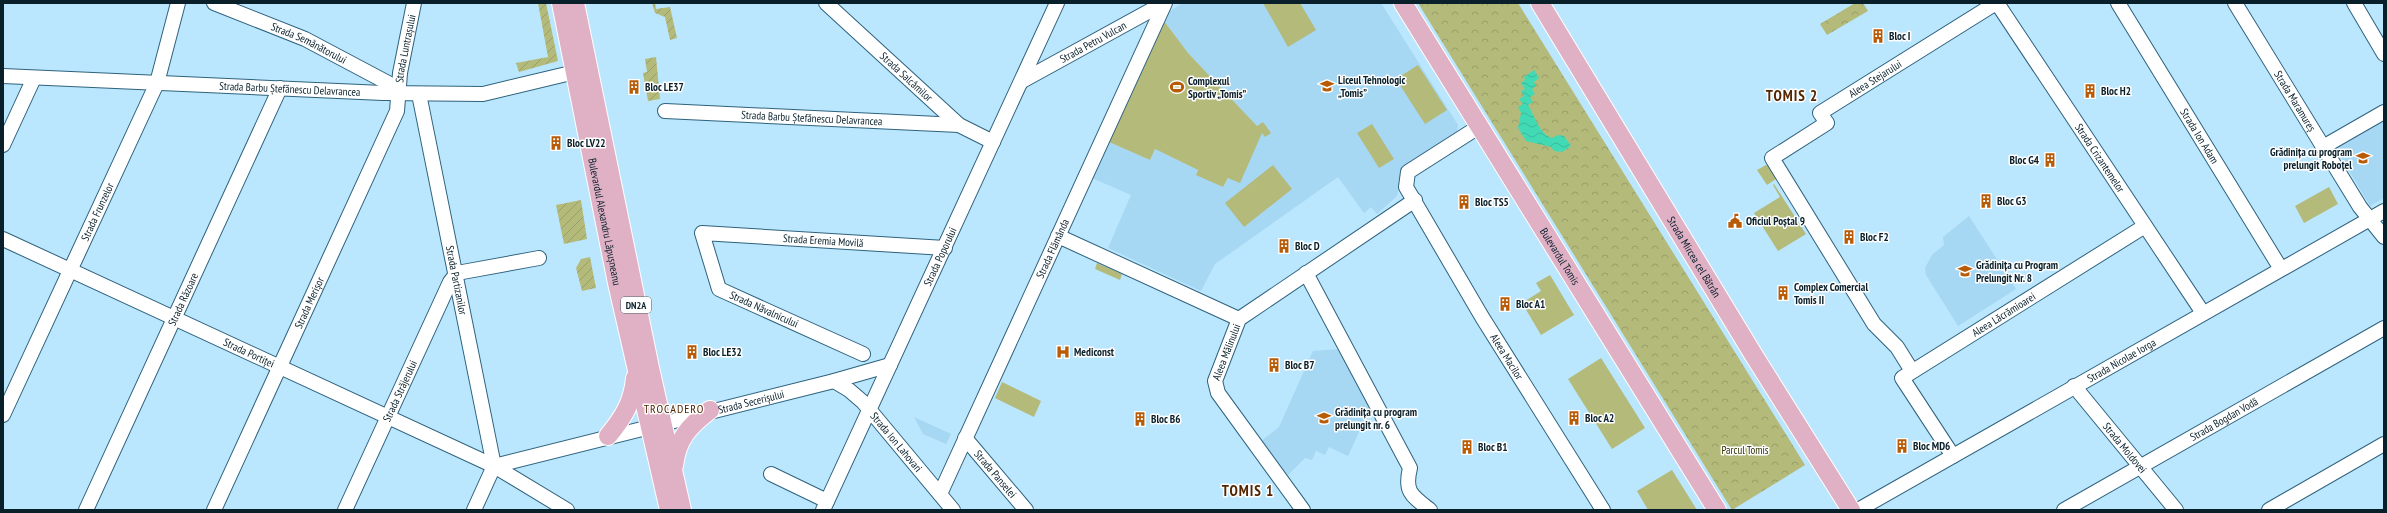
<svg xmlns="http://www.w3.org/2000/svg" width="2387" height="513" font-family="'PT Sans Narrow',sans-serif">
<defs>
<pattern id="park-crowns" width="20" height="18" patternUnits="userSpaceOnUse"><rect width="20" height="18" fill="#b4ba79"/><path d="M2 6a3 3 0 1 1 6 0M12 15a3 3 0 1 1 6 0" fill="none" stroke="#999f69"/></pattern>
<pattern id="garden-furrows" width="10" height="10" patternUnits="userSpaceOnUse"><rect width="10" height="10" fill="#b4ba79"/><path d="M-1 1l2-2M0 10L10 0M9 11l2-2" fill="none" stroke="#999f69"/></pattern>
<pattern id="water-waves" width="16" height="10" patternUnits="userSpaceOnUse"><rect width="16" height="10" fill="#42dab5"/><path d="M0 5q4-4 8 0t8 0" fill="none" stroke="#39bb9c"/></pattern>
</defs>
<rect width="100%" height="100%" fill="#bae6fe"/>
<path fill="#a6d7f3" d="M1183,3H1381L1458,125L1457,132L1402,171L1397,196L1377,214L1371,207L1364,213L1338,177L1215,264L1201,291L1108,248L1131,195L1092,178L1109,142L1150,160L1155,149L1198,170L1196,174L1223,187L1264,122L1257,126L1188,53L1164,21L1168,12Z
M2384,119V198L2370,206L2335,147Z
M1969,216L2016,289L1958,326L1926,275L1925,268L1932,255L1944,245L1943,237Z
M1340,349L1370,408L1348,456L1329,447L1325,455L1316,451L1312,460L1305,458L1288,475L1260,442L1279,427L1313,351Z
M914,417L951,434L946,444L923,434Z"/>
<path fill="#b4ba79" d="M1263,3H1300L1316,30L1288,47Z
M1164,21L1188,53L1257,126L1263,122L1271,133L1265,137L1262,133L1240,183L1228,178L1223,187L1196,175L1198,170L1155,149L1150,160L1109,142Z
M1418,65L1447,110L1425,124L1396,79Z
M1372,124L1394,159L1379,168L1357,133Z
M1273,165L1292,189L1244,227L1225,203Z
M1766,165L1770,166L1779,177L1767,185L1757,170Z
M1774,184L1806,234L1778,251L1754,213L1780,197L1773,185Z
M2329,187L2338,204L2304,223L2295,206Z
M1097,263L1122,274L1120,280L1095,269Z
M1550,275L1574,315L1541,335L1522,303L1541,291L1536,283Z
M1601,358L1645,428L1612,449L1568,379Z
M1002,382L1041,401L1034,417L995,398Z
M1672,470L1697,510H1648L1637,491Z"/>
<path fill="url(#park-crowns)" d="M1418,3H1518L1805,465L1732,510Z
M1855,3H1863L1868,11L1827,35L1820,24Z"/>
<path fill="url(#garden-furrows)" d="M538,3H546L558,61L519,72L516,63L548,57Z
M652,3H655L656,9L670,7L677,38L670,40L665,17L655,13Z
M656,57L660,99L648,101L643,73L647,72L645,59Z
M581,200L587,239L564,244L556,205Z
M590,257L596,288L582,291L576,268L581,259Z"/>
<path fill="url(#water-waves)" d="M1534,70L1539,78L1534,82L1536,86L1532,89L1535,94L1530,97L1533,102L1528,105C1534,114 1539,134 1552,138L1558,135L1564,136L1571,146L1562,152L1554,151L1551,147L1526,141L1518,128L1521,113L1518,107L1523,104L1519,99L1524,96L1521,91L1525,89L1521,83L1525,80L1524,77Z"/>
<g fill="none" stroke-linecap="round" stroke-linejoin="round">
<defs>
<g id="minor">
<path id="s1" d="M214,3L305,39L388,83L400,94"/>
<path id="s2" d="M826,3L959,125L993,142"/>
<path id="s3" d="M1997,3L2203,313"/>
<path id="s4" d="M2118,3L2281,269"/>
<path id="s5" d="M2235,3L2360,207L2384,237"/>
<path d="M2354,3L2384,54"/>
<path id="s6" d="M3,76L383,93L483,94L575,72"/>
<path id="s7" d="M1022,81L1164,3"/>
<path id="s8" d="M419,94L494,466"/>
<path id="s9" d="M665,111L959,125"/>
<path id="s10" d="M1480,126L1408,172L1406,187L1482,317L1603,510"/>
<path d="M3,145L34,78"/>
<path d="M2323,147L2384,112"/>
<path d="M1058,236L1239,319"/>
<path id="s11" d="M3,239L494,466L567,510"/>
<path d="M1306,273L1410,468C1404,492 1412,496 1430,510"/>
<path id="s12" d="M863,354L719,289L702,233L945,248"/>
<path id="s13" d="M1912,371L1897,347L1874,324L1772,158L1827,123L1820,113L1996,3"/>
<path id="s14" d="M834,381L849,390L863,402L953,510"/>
<path id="s15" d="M2074,386L2176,510"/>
<path id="s16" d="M3,415L157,83L178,3"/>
<path id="s17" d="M965,438L1026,510"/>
<path id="s18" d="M1953,456L1902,378L2145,226"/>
<path id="s19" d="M494,466L834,381L890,365"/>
<path d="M771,474L827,501"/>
<path id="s20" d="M940,494L1165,3"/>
<path id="s21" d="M86,510L280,88"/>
<path id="s22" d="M214,510L397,111L400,73L414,3"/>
<path id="s23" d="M345,510L450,282L457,273L539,258"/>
<path d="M474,510L494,466"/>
<path id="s24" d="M823,510L1057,3"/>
<path id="s25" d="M1303,510L1218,393L1215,381L1239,319L1415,200"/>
<path id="s26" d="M1858,510L2384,211"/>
<path id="s27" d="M2064,510L2384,328"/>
<path d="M2269,510L2384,444"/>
</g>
<g id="major">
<path id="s28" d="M561,3L617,283L669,510"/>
<path d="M575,3L650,368L682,510"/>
<path id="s29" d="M1403,3L1717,510"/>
<path id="s30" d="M1540,3L1753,354L1851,510"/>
<path d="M608,436C623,418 633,402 635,378"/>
<path d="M674,466C677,439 689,426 710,410"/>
</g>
</defs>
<use href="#minor" stroke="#2e627d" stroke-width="16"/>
<use href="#major" stroke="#fff" stroke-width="20"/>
<use href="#minor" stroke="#fff" stroke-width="14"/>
<use href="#major" stroke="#e0b0c5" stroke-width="18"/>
</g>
<defs>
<symbol id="building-bare" viewBox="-9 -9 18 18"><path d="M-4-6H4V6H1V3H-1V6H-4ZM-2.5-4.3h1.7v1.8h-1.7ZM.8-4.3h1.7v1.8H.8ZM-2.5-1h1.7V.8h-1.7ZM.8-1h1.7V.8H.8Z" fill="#b85b07" stroke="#fff" stroke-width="2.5" paint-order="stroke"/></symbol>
<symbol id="school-bare" viewBox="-9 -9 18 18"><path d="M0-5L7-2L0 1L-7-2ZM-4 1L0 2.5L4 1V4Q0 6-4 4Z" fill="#b85b07" stroke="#fff" stroke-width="2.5" paint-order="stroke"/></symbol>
<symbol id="stadium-bare" viewBox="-9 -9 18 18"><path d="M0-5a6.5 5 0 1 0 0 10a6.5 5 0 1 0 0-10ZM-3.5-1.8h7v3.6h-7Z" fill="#b85b07" stroke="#fff" stroke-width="2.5" paint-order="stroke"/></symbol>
<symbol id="civic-bare" viewBox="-9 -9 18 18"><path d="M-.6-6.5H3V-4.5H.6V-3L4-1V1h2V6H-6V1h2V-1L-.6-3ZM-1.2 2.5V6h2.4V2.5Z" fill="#b85b07" stroke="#fff" stroke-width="2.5" paint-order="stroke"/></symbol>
<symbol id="hospital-bare" viewBox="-9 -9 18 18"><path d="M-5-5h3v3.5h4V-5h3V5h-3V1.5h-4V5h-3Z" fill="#b85b07" stroke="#fff" stroke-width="2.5" paint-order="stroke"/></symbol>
</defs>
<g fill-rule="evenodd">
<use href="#building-bare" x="1868" y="26" width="20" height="20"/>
<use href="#school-bare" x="1317" y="76" width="20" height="20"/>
<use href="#building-bare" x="624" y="77" width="20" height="20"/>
<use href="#stadium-bare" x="1167" y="77" width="20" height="20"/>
<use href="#building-bare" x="2080" y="81" width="20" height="20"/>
<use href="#building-bare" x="546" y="133" width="20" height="20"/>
<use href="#school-bare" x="2353" y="148" width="20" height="20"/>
<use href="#building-bare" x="2040" y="150" width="20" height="20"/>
<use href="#building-bare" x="1976" y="191" width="20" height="20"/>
<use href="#building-bare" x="1454" y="192" width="20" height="20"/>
<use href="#civic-bare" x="1725" y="211" width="20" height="20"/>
<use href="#building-bare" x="1839" y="227" width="20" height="20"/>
<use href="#building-bare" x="1274" y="236" width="20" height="20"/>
<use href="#school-bare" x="1955" y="261" width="20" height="20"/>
<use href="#building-bare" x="1773" y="283" width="20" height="20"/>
<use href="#building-bare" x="1495" y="294" width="20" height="20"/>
<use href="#building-bare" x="682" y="342" width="20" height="20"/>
<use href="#hospital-bare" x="1053" y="342" width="20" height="20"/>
<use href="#building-bare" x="1264" y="355" width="20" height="20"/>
<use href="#school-bare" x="1314" y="408" width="20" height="20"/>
<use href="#building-bare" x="1564" y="408" width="20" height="20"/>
<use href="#building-bare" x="1130" y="409" width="20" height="20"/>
<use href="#building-bare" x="1892" y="436" width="20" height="20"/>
<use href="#building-bare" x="1457" y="437" width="20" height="20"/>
</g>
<g text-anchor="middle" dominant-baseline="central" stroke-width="3" stroke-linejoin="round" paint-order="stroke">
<rect fill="#fff" stroke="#53626a" stroke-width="1" x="621" y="297" width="30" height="16" rx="3"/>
<g font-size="10" font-weight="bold" fill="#091f2a">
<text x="636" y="305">DN2A</text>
</g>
<g font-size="11" font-weight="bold" fill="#091f2a" stroke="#fff" text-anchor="start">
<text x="1889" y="36">Bloc I</text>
<text x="1338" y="80">Liceul Tehnologic<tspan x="1338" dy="13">„Tomis”</tspan></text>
<text x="1188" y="81">Complexul<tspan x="1188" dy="13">Sportiv „Tomis”</tspan></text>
<text x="645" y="87">Bloc LE37</text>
<text x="2101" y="91">Bloc H2</text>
<text x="567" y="143">Bloc LV22</text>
<text x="2352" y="152" text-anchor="end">Grădinița cu program<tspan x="2352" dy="13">prelungit Roboțel</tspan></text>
<text x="2039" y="160" text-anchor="end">Bloc G4</text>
<text x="1997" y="201">Bloc G3</text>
<text x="1475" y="202">Bloc TS5</text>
<text x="1746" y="221">Oficiul Poștal 9</text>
<text x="1860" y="237">Bloc F2</text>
<text x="1295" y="246">Bloc D</text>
<text x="1976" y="265">Grădinița cu Program<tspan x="1976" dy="13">Prelungit Nr. 8</tspan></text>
<text x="1794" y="287">Complex Comercial<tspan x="1794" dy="13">Tomis II</tspan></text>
<text x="1516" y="304">Bloc A1</text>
<text x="703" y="352">Bloc LE32</text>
<text x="1074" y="352">Mediconst</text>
<text x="1285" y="365">Bloc B7</text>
<text x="1335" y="412">Grădinița cu program<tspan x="1335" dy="13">prelungit nr. 6</tspan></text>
<text x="1585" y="418">Bloc A2</text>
<text x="1151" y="419">Bloc B6</text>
<text x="1913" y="446">Bloc MD6</text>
<text x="1478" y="447">Bloc B1</text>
</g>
<g font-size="11" fill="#091f2a" stroke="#fff">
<text stroke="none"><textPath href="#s7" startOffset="81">Strada Petru Vulcan</textPath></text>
<text stroke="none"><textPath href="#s1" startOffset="103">Strada Semănătorului</textPath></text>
<text stroke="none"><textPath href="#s22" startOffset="502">Strada Luntrașului</textPath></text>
<text stroke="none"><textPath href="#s2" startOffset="109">Strada Salcâmilor</textPath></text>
<text stroke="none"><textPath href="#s13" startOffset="398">Aleea Stejarului</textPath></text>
<text stroke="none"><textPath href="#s6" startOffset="287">Strada Barbu Ștefănescu Delavrancea</textPath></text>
<text stroke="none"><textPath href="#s5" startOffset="115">Strada Maramureș</textPath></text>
<text stroke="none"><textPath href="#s9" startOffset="147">Strada Barbu Ștefănescu Delavrancea</textPath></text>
<text stroke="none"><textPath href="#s4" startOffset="156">Strada Ion Adam</textPath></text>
<text stroke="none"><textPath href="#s3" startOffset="186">Strada Crizantemelor</textPath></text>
<text stroke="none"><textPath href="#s16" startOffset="224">Strada Frunzelor</textPath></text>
<text stroke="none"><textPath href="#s28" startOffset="223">Bulevardul Alexandru Lăpușneanu</textPath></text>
<text stroke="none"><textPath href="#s12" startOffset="338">Strada Eremia Movilă</textPath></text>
<text stroke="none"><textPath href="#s20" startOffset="270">Strada Flămânda</textPath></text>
<text stroke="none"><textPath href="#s29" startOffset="298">Bulevardul Tomis</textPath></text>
<text stroke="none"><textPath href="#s24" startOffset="279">Strada Poporului</textPath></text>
<text stroke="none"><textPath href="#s30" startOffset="297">Strada Mircea cel Bătrân</textPath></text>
<text stroke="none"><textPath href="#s8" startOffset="190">Strada Partizanilor</textPath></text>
<text stroke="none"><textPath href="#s21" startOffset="232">Strada Răzoare</textPath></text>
<text stroke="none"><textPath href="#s22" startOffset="228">Strada Merișor</textPath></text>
<text transform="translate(764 309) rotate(24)">Strada Năvalnicului</text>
<text stroke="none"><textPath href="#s18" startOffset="213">Aleea Lăcrămioarei</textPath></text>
<text stroke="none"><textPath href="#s11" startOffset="271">Strada Portiței</textPath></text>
<text stroke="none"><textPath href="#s25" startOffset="188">Aleea Mălinului</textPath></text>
<text stroke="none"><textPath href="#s10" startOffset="298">Aleea Macilor</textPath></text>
<text stroke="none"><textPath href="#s26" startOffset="303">Strada Nicolae Iorga</textPath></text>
<text stroke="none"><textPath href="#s23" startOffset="131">Strada Străjerului</textPath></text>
<text stroke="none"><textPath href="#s19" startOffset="265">Strada Secerișului</textPath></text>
<text stroke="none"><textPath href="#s27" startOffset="184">Strada Bogdan Vodă</textPath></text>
<text stroke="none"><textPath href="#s14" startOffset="88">Strada Ion Lahovari</textPath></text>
<text stroke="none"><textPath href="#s15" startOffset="80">Strada Moldovei</textPath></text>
<text stroke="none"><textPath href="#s17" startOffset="47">Strada Panselei</textPath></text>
</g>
<g font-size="11" fill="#2d2f00" stroke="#fff">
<text x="1745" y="450">Parcul Tomis</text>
</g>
<g font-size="12" letter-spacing="1" fill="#532603" stroke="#fff">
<text x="674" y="408">TROCADERO</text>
</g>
<g font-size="15" font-weight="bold" letter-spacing="1" fill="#532603" stroke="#fff">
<text x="1792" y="95">TOMIS 2</text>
<text x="1248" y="490">TOMIS 1</text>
</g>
</g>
<rect width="2387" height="513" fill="none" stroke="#091f2a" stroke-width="8"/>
</svg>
